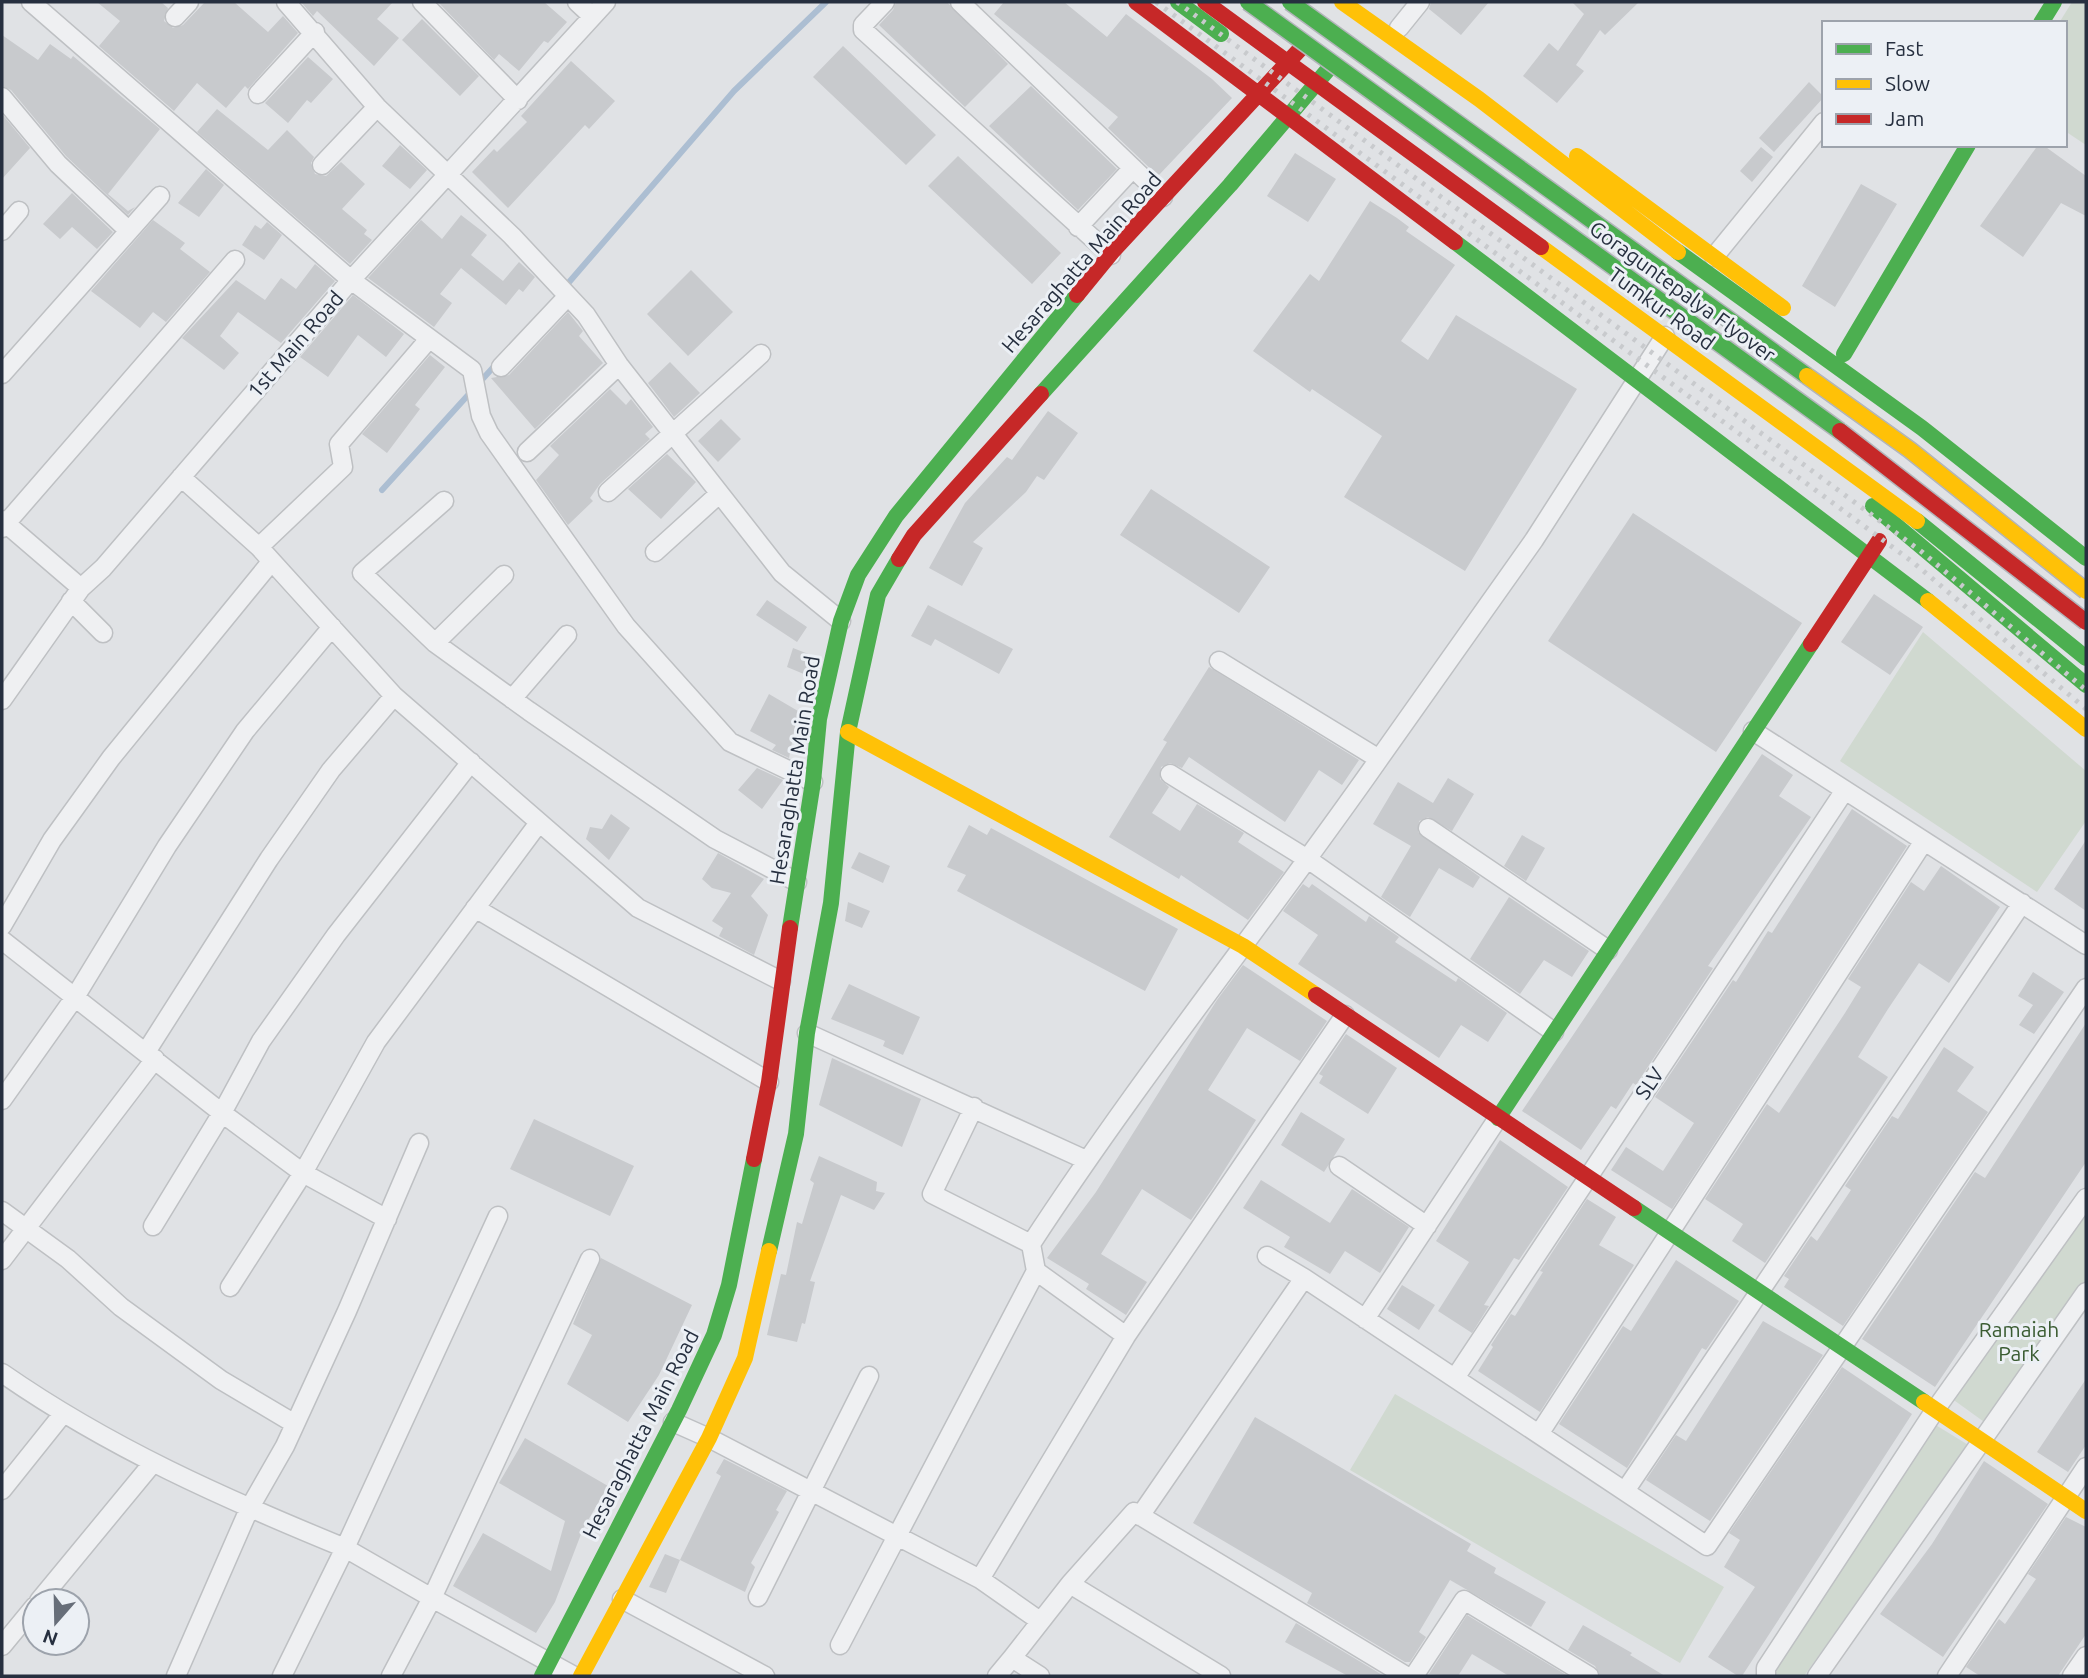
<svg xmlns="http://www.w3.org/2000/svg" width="2088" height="1678" font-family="Ubuntu,sans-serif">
<rect width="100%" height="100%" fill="#e0e2e5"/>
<path fill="#d0d9d0" d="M2072,2H2086V145L2065,131V23H2059Z
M1923,632L2086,771V821L2037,892L1840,761Z
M2086,1208V1284L1987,1424L1951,1398Z
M1395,1394L1724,1587L1680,1663L1350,1470Z
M1934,1424L1970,1446L1804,1676H1775L1776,1663Z"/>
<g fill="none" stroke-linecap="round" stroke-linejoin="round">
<path stroke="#acbed2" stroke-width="6" d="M564,288L734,91L826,2
M382,490L498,362"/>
</g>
<path fill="#c8cacd" d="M97,2H161L168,8L164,21L173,28L183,25L205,2H234L268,32L283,16L298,33L248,89L245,86L226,108L197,83L174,111L99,46L120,21Z
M301,2H393L377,19L399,38L374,66L317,11L313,16Z
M438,2H544L567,22L548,43L544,41L519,71L499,54L494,60Z
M896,2H947L1008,64L965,107L879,25L893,10Z
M1004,2H1064L1107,37L1126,14L1212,79L1232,98L1158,176L1108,128L1118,117L994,14Z
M1431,2H1489L1461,35L1429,9Z
M1572,2H1639L1605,35L1600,30L1576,65L1584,71L1557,103L1523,76L1549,43L1558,51L1584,14Z
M422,19L479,76L460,96L402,40Z
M2,35L38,60L50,44L71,59L73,56L160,129L108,194L128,211L135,207L128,215L66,156L11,90L2,86Z
M843,46L936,135L906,165L813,77Z
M308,57L333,79L311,103L307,100L288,123L265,103Z
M571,61L615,101L589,129L585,125L508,208L472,172L494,149L497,152L527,122L521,116Z
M1809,82L1824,97L1774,152L1759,138Z
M1031,86L1117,169L1078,210L989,126Z
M217,109L268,150L287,130L314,157L311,163L315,174L326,176L341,162L365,184L342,209L367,230L364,234L372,240L350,264L197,132Z
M2,114L30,148L2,179Z
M400,145L427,170L410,189L382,166Z
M2038,145H2043L2086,176V216L2061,203L2023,257L1980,226Z
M1761,147L1773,157L1752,182L1740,171Z
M1295,153L1336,179L1308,222L1267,196Z
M958,156L1061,253L1032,284L928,186Z
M206,169L224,185L199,217L178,203Z
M1861,184L1897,204L1835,307L1802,286Z
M72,193L113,232L97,249L72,227L60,239L43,224Z
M1370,201L1397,218L1409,227L1406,231L1455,265L1401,341L1428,360L1456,315L1577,389L1465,571L1344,497L1382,436L1312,389L1310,392L1253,351L1310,274L1319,281Z
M461,215L487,235L471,255L503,281L519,262L535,277L523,292L519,289L506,305L461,268L440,294L452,303L434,327L368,278L421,220L442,239Z
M153,220L185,243L180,249L210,272L166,322L153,312L140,328L91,291Z
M267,222L282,235L264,260L242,245L255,225L261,229Z
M315,264L335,281L281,343L238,312L220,336L239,353L224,370L182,338L236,280L265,300L281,278L296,289Z
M691,270L733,312L688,356L647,314Z
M353,295L404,334L386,357L358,335L328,377L300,357Z
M568,312L583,331L579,336L603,363L535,429L491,378L509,375Z
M430,355L445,367L415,405L420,409L387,453L362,434Z
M670,362L700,393L674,417L648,383Z
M610,389L626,405L631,399L653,427L645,434L650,439L600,484L590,498L593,501L568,525L536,480L559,455L550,446Z
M1048,411L1078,433L1044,480L1037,476L1026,492L973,542L983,548L962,586L929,568L965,503L1007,457L1012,460Z
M721,419L741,439L718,462L698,441Z
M667,454L696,482L661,519L628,489Z
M1151,489L1270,567L1239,613L1120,535Z
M1633,513L1802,623L1716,752L1548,641Z
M1874,594L1923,627L1890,675L1841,642Z
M767,600L807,627L797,642L756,615Z
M928,605L1013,649L999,674L935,639L931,646L911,636Z
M793,648L816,657L811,677L787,667Z
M1209,667L1359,760L1342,785L1319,770L1285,822L1189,757L1182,768L1170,763L1161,767L1160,779L1169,787L1152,813L1180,831L1197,804L1244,833L1238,842L1284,872L1248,920L1181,875L1179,879L1109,837L1167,742L1163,740Z
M769,694L798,711L789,758L772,750L776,745L750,731Z
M1762,754L1793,775L1779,796L1811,817L1708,966L1713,968L1636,1085L1633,1083L1616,1109L1611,1106L1581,1150L1522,1111Z
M757,768L783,780L762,809L738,790Z
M1448,778L1474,794L1452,831L1428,817L1419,821L1418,832L1480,877L1473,888L1439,868L1410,917L1381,897L1411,846L1373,824L1398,782L1433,803Z
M1852,809L1907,846L1672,1209L1611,1170L1626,1147L1663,1171L1694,1123L1655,1097L1733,980L1736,982L1768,931L1772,933Z
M611,814L630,828L609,860L586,839L590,827L602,829Z
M969,825L987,835L991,828L1178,929L1145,991L957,891L966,875L947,867Z
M1522,835L1545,848L1526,881L1504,866Z
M2086,840V911L2054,889Z
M859,852L890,866L883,883L851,868Z
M718,853L764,879L751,896L768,915L754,955L719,936L723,928L712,921L731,893L712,888L702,879Z
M1941,866L2000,907L1949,983L1919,963L1888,1009L1858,1057L1888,1077L1765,1263L1732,1241L1743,1224L1705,1199L1767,1104L1779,1113L1845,1013L1861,987L1848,979L1911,882L1924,891Z
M1303,884L1309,888L1312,884L1366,922L1369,916L1399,937L1395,942L1456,982L1458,978L1507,1013L1488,1042L1461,1025L1439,1058L1298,964L1318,935L1283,911Z
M1509,897L1589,951L1572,977L1544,960L1520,994L1470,959Z
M848,902L870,911L862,928L845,921Z
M1243,965L1327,1021L1300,1061L1247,1028L1208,1090L1256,1120L1213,1188L1191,1220L1142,1189L1101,1254L1147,1282L1126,1315L1086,1289L1089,1284L1047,1258L1096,1192L1217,1000Z
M2033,972L2064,992L2034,1034L2019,1025L2033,1005L2018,996Z
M849,984L920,1017L903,1055L883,1046L885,1041L831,1019Z
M2086,1023V1162L1935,1387L1862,1339L1975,1172L1985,1178Z
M1346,1034L1397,1068L1368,1114L1319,1083L1323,1076L1319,1074Z
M1944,1047L1974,1067L1957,1091L1988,1112L1843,1326L1784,1287L1789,1279L1784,1276L1811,1236L1817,1241L1851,1190L1845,1186L1892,1116L1898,1119Z
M832,1058L921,1099L902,1147L819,1105Z
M1301,1112L1345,1139L1324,1172L1281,1145Z
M534,1119L634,1166L610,1216L510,1169Z
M1500,1140L1568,1187L1519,1260L1514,1258L1484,1305L1489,1306L1472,1333L1438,1311L1469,1262L1436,1241Z
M819,1156L877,1182L876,1191L885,1193L874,1210L841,1195L810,1281L815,1282L805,1324L802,1323L797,1342L767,1335L781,1274L786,1275L797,1222L802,1224L814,1183L810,1180Z
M1261,1180L1330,1223L1352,1189L1409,1227L1380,1273L1345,1251L1330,1274L1284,1247L1290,1237L1243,1208Z
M1587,1199L1616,1217L1599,1245L1634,1265L1540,1412L1478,1371L1493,1347L1491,1345L1511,1314L1515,1316L1543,1272L1540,1271Z
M601,1258L692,1305L659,1375L628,1422L567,1384L592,1335L573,1324Z
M1676,1260L1739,1301L1706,1350L1702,1348L1627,1468L1559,1424L1623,1326L1631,1331Z
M1402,1285L1435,1305L1419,1330L1387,1309Z
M1763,1321L1823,1355L1710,1521L1646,1480L1676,1435L1686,1441Z
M1842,1367L1912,1414L1742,1676H1738L1708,1657L1755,1587L1724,1567L1740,1540L1729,1533Z
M2086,1379V1445L2068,1472L2037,1452Z
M1255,1417L1471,1544L1467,1551L1496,1568L1494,1573L1546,1602L1531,1627L1450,1580L1419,1632L1426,1637L1410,1662H1405L1307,1603L1312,1593L1193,1523Z
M525,1438L608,1486L583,1529L555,1602L536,1633L453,1586L483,1533L551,1571L565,1521L499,1483Z
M724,1459L787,1491L776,1510L779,1512L751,1563L755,1567L745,1592L680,1560L721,1476L716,1473Z
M1984,1461L2048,1504L1943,1657L1880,1614L1932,1544Z
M2066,1517L2086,1527V1634L2058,1676H1980L1966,1667L1999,1619L2005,1624L2036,1579L2028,1574Z
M665,1554L680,1560L666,1593L649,1587Z
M1467,1615L1568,1676H1509L1472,1654L1458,1676L1429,1674Z
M1296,1623L1384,1676H1348L1285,1642Z
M1583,1625L1632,1653L1630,1655L1665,1676H1600L1595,1666L1568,1650Z"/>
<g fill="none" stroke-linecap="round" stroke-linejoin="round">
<defs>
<path id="street" d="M31,2L351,280L472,370L481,416L489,433L626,626L730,742L813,782
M286,2L377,107L512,236L586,315L619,365L782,573L841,621
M422,2L518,100
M577,2L592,16
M885,2L863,25V30L1111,255
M960,2L1163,197
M175,17L189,2
M1399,28L1420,2
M258,94L315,32
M2,97L58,164L129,231
M322,165L377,107
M1078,227L1133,168
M2,231L19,211
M1714,257L1824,122
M501,367L568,296
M2,374L160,196
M527,452L619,365
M181,477L259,547L394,696L638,908L781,981
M608,492L761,354
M444,501L362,573L435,643L529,711L715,839L797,882
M2,520L81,588
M2,528L235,260
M259,547L343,467L339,444L429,339
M655,552L719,494
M71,601L103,633
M435,643L504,575
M512,699L567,635
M2,700L81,588L103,568L351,280L606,2
M1753,731L2086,945
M1379,759L1534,540L1665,336
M1170,774L1309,860L1554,1032
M1428,828L1608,950
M475,908L769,1082
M2,926L52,840L111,758L271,562
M2,940L222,1113L303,1173L387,1219
M807,1033L1086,1160
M146,1052L269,859L331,770L394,696
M2,1100L75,997L167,846L245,731L332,627
M974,1107L932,1194L1031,1244
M1339,1166L1427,1226
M2,1211L68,1259L121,1307L221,1380L295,1424
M153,1226L222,1113L261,1041L336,935L471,762
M1267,1256L1304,1278
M2,1260L155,1059
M230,1287L303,1173L376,1042L538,824
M1365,1319L1498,1118
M1126,1336L1036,1271L1031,1244C1140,1077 1265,922 1379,759L1219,661
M2,1373C110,1448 223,1498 345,1548L498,1216
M1455,1378L1845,790
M673,1422L709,1438L897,1536L1036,1271
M1539,1434L1924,841
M2,1490L62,1415
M1625,1491L2022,903
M1140,1516L1304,1278L1707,1546L2086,988
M980,1579L1126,1336L1345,1015
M1070,1584L1134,1512L1406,1676
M758,1597L869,1376
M622,1599L765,1676
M39,1601L152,1464
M840,1645L897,1536L980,1579L1040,1621
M2,1646L35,1606
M1012,1658L1070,1584L1221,1676
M176,1676L249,1509L285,1446L347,1311L419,1143
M282,1676L345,1548L432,1598L590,1259
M391,1676L432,1598L574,1676
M997,1676L1012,1658L1040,1676
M1414,1676L1464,1600L1589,1676
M1766,1676V1668L1935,1410L2086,1198
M1817,1676L2086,1292
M1947,1676L2086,1467
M2072,1676L2086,1656"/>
</defs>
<use href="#street" stroke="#bec0c3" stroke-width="21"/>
<use href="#street" stroke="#eff0f2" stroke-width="18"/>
<path stroke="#4caf50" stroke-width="16" d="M1178,2L1221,34
M2041,23L2054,2
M1455,242L1928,601
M1678,252L1922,428L2086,558
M1844,354L1968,145
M1041,394L1230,185L1331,66
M1873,506L2086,685
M1917,521L2086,658
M790,928L813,782L819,719L841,621L858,575L896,516L1077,295
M1498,1118L1811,644
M1634,1208L1924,1402
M769,1251L796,1134L807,1033L831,903L848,732L878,595L899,559
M542,1676L679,1410L714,1335L729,1285L754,1159"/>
<path stroke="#ffc107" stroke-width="16" d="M1342,2L1479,99L1678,252
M1577,156L1783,308
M1541,247L1917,521
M1928,601L2086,729
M848,732L1243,946L1316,995
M1924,1402L2086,1511
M581,1676L709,1438L745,1358L769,1251"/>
<path stroke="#c62828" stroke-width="16" d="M1136,2L1455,242
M1205,2L1541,247
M1077,295L1113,251L1302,47
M899,559L914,535L1041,394
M1811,644L1879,541
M1316,995L1634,1208
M754,1159L769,1082L790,928"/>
<path stroke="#c8cacd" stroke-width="5" stroke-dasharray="3.5 7" stroke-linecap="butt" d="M1156,2L1914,563L2086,709
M1177,2L1922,552L2086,690"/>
<defs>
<path id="fast-bridge" d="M1248,2L1840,431
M1290,2L1807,376"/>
<path id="slow-bridge" d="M1807,376L1910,450L2086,591"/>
<path id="jam-bridge" d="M1840,431L2086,622"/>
</defs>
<use href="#fast-bridge" stroke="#b2b5ba" stroke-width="19" stroke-linecap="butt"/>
<use href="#slow-bridge" stroke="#b2b5ba" stroke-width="19" stroke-linecap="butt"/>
<use href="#jam-bridge" stroke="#b2b5ba" stroke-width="19" stroke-linecap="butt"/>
<use href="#fast-bridge" stroke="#4caf50" stroke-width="16"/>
<use href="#slow-bridge" stroke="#ffc107" stroke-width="16"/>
<use href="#jam-bridge" stroke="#c62828" stroke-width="16"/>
</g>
<g text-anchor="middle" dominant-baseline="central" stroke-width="6" stroke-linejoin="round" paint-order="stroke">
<g font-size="21" fill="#262f3f" stroke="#ecf0f5">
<text transform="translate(1081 262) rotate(-49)">Hesaraghatta Main Road</text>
<text transform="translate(1683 291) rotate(36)">Goraguntepalya Flyover</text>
<text transform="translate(1662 308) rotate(36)">Tumkur Road</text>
<text transform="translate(295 344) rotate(-49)">1st Main Road</text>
<text transform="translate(794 770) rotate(-81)">Hesaraghatta Main Road</text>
<text transform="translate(1649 1083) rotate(-56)">SLV</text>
<text transform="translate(640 1434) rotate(-63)">Hesaraghatta Main Road</text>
</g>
<g font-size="21" fill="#3a5c32" stroke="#ecf0f5">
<text x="2019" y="1329">Ramaiah<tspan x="2019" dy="24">Park</tspan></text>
</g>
</g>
<rect width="2088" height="1678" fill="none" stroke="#262f3f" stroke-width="7"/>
<rect x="1822" y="21" width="245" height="126" fill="#ecf0f5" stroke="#9da3ac" stroke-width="2"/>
<rect x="1836" y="44" width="35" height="10" fill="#4caf50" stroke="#9da3ac" stroke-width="2"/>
<text x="1885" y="56" font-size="21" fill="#262f3f">Fast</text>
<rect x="1836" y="79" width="35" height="10" fill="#ffc107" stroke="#9da3ac" stroke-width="2"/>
<text x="1885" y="91" font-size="21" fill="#262f3f">Slow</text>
<rect x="1836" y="114" width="35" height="10" fill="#c62828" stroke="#9da3ac" stroke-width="2"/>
<text x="1885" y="126" font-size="21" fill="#262f3f">Jam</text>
<g transform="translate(56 1622) rotate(200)"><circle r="33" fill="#ecf0f5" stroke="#9da3ac" stroke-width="2"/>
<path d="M0-5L12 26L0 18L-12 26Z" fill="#676e79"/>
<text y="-10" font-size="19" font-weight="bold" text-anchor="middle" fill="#262f3f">N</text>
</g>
</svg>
